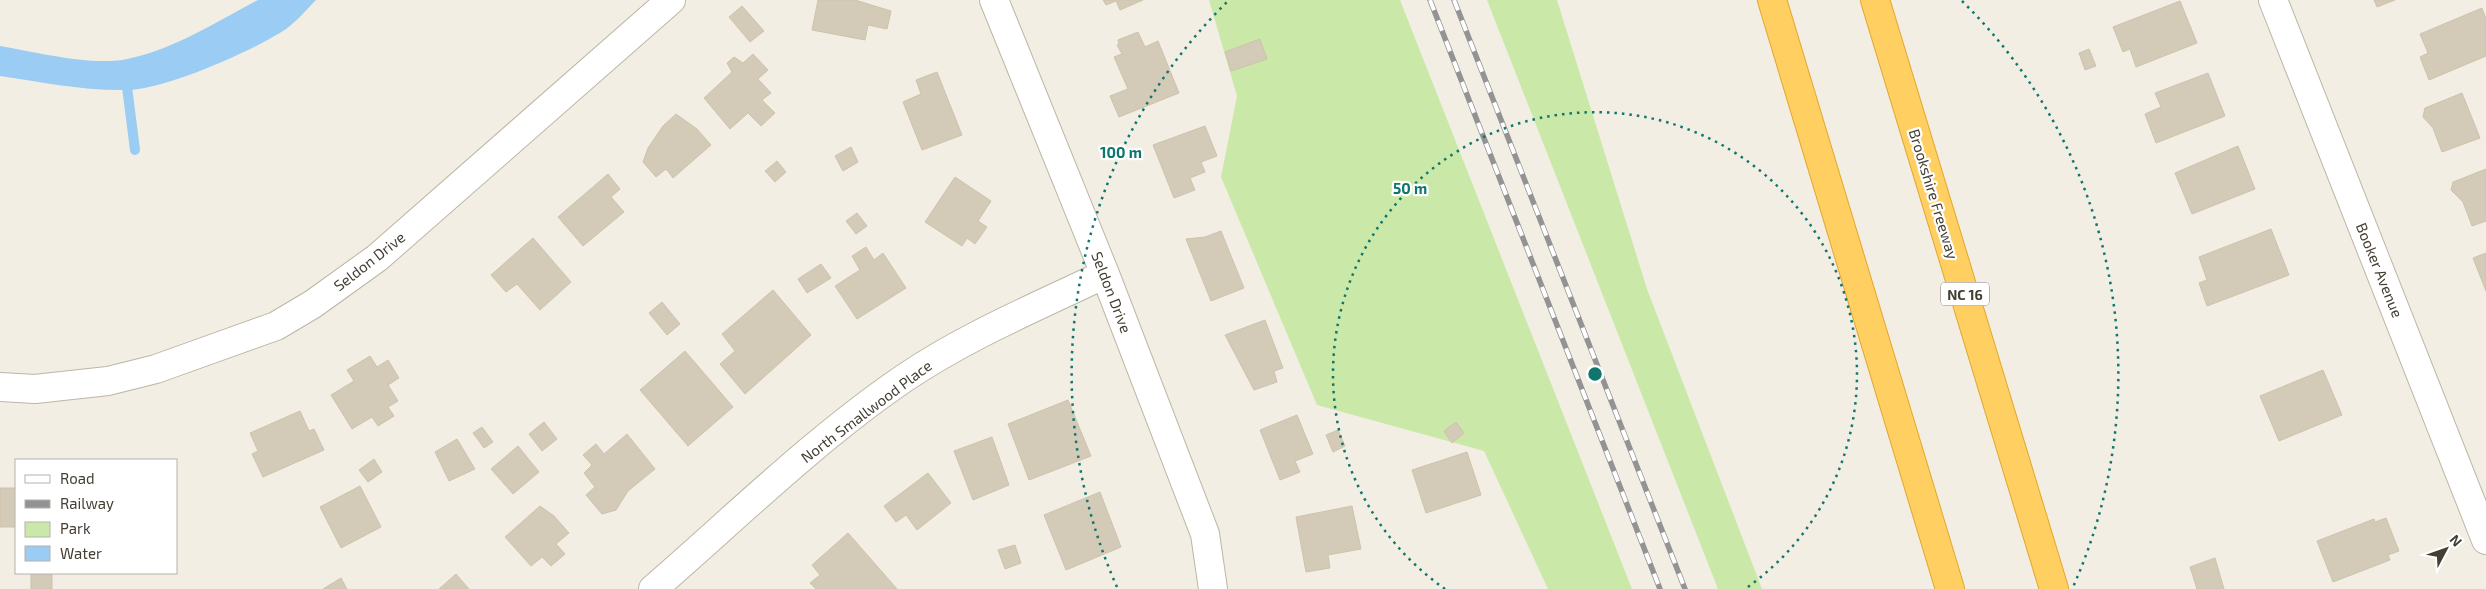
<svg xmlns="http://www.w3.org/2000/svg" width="2486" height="589" font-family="'Exo 2',sans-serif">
<rect width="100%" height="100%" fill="#f2eee3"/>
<path fill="#cae9a9" d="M1209,0H1400L1632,589H1548L1484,451L1317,405L1221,177L1237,96Z
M1487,0H1557L1647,289L1762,589H1718Z"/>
<path fill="#9bccf3" d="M258,0H316C307,9 297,21 286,29C253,51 165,90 126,90C84,91 41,82 0,76V46C34,52 88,65 122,60C170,52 216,22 258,0Z"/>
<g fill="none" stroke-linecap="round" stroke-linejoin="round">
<path stroke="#9bccf3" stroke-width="10" d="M126,79L135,150"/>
</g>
<path fill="#d4cab8" stroke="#cfc2ab" d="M818,0H855L891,11L887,29L868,25L865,40L812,30Z
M1103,0H1143L1120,10L1116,1L1106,5Z
M2374,0H2395L2377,7Z
M2180,1L2197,43L2136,67L2130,49L2123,52L2113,27Z
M742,6L764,31L750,42L729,17Z
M2482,8L2486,19V56L2429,80L2420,57L2428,53L2420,34Z
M1138,32L1145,47L1158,41L1179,93L1119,117L1110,96L1128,89L1114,57L1122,54L1117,45L1119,44L1118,40Z
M1260,39L1267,59L1231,71L1225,52Z
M2089,49L2096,66L2085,70L2079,53Z
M753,54L768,70L758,79L771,93L762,100L775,113L761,126L748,113L730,129L704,98L732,72L727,63L734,57L743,63Z
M937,72L962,135L922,150L903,102L921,94L916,80Z
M2208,73L2225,116L2156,143L2145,114L2161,107L2155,93Z
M2462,93L2480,138L2442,152L2433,128L2423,117L2425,108Z
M676,114L697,129L711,145L673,178L666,169L656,177L643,162L648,148L663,126Z
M1205,126L1217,156L1201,162L1205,172L1190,178L1195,190L1174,198L1153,145Z
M2238,146L2255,189L2192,214L2175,173Z
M851,147L858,162L843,171L835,156Z
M777,161L786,172L775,182L765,171Z
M2486,169V221L2472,226L2463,202L2451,190L2453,182Z
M608,174L620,189L611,197L624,212L583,246L558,217Z
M955,177L991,201L978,221L987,227L975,244L967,238L962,246L925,222Z
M857,213L867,226L856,234L846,221Z
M2271,229L2289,275L2207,306L2199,283L2207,280L2199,257Z
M1221,231L1244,288L1211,301L1186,239L1205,237Z
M533,238L571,282L540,310L517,284L506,292L491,275Z
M866,247L874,260L883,253L906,288L857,319L835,286L860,270L852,256Z
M2486,253V291L2473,258Z
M821,264L831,278L807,293L798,279Z
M773,290L811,335L745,394L720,364L735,351L722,334Z
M662,302L680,324L667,335L649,313Z
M1265,320L1283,368L1274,371L1277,382L1254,390L1225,335Z
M685,351L733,407L688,446L640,390Z
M370,356L377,367L388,360L399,378L388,385L398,401L388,407L394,416L378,426L372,417L352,429L331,395L354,381L347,370Z
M2323,370L2342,415L2279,441L2260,396Z
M1068,400L1091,456L1029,480L1008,424Z
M300,411L309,431L314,429L324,450L263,477L252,454L258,451L250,433Z
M1297,415L1313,454L1295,461L1300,472L1280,480L1260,430Z
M544,422L557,439L542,451L529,434Z
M1456,422L1464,433L1452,443L1444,431Z
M482,427L493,442L484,448L473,433Z
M1338,430L1345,446L1333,452L1326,435Z
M627,434L655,469L628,491L616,510L602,514L586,495L595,487L584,473L592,465L583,455L596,444L604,454Z
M992,437L1009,485L973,500L954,451Z
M457,439L475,469L449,481L435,452Z
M518,446L539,472L513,494L491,469Z
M1467,452L1481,495L1426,513L1412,470Z
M374,459L382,472L368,482L359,470Z
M928,473L951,503L917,530L906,515L896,522L884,506Z
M360,486L381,527L341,548L320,507Z
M0,488H16V527H0Z
M1100,492L1121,547L1066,570L1044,515Z
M540,506L554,516L569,533L556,544L565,554L551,566L542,557L531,566L505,537Z
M1352,506L1361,549L1328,555L1330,568L1306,572L1296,517Z
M2386,518L2399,551L2388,555L2390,560L2333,582L2317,541L2374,519L2375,522Z
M848,533L897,589H816L810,583L820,575L812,565Z
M1015,545L1021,563L1005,569L998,550Z
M2215,558L2224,589H2197L2190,567Z
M31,573H52V589H31Z
M456,574L469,589H439Z
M341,578L347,589H323Z"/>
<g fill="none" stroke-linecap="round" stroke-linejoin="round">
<defs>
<path id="minor" d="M994,0L1105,274L1205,534L1213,589
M2273,0L2486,540
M0,387L35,389L108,381L156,369L276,326L313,304L377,258L671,0
M653,589C735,518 814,440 903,379C966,336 1037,307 1105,274"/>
<path id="highway" d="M1772,0L1950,589
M1875,0L2054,589"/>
</defs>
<use href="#minor" stroke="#beb6a5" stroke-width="30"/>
<use href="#highway" stroke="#e3a62c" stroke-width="30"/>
<use href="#minor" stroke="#fff" stroke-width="28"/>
<use href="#highway" stroke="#ffd061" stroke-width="28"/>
<defs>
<path id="rail" d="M1430,0L1660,589
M1454,0L1685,589"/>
</defs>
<use href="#rail" stroke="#939393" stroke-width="5.5"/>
<use href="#rail" stroke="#fff" stroke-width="4" stroke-dasharray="11" stroke-linecap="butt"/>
</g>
<g fill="none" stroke="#0f766e" stroke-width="2.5" stroke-dasharray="2.5 5">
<path d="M1445 589A262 262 0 1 1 1745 589"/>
<path d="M1117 587A523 523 0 0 1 1228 1M1962 1A523 523 0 0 1 2073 587"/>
</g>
<g text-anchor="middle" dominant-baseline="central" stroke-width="4.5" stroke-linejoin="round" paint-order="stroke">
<rect fill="#fff" stroke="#7c7870" stroke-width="1" x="1941" y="282.5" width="48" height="23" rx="4"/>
<g font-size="14" font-weight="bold" fill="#443e33">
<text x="1965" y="294">NC 16</text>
</g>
<g font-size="15" fill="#443e33" stroke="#fff">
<text transform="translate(1934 194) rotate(73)">Brookshire Freeway</text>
<text transform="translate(369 261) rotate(-38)">Seldon Drive</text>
<text transform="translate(2380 270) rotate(68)">Booker Avenue</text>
<text transform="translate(1112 292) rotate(69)">Seldon Drive</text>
<text transform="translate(866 411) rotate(-37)">North Smallwood Place</text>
</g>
</g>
<circle cx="1595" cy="374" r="8" fill="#0f766e" stroke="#fff" stroke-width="2.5"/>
<g font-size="15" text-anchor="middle" font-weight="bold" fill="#0f766e" stroke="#fff" stroke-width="4.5" stroke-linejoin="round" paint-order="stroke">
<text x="1121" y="158">100 m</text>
<text x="1410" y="194">50 m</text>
</g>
<rect x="15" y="459" width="162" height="115" fill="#ffffff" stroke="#b4b2ad"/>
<rect x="25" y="475" width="25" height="8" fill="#ffffff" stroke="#b4b2ad"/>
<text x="60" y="484" font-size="15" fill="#443e33">Road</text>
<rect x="25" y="500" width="25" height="8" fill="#939393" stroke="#b4b2ad"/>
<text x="60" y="509" font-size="15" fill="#443e33">Railway</text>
<rect x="25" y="522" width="25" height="15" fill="#cae9a9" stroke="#b4b2ad"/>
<text x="60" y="534" font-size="15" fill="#443e33">Park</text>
<rect x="25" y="546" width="25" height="15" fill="#9bccf3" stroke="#b4b2ad"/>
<text x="60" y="559" font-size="15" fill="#443e33">Water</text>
<g transform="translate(2446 549) rotate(49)" stroke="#ffffff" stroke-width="4" paint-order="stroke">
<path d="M0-4L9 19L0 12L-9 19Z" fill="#443e33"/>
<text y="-8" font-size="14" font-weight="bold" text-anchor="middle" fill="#443e33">N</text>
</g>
</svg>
